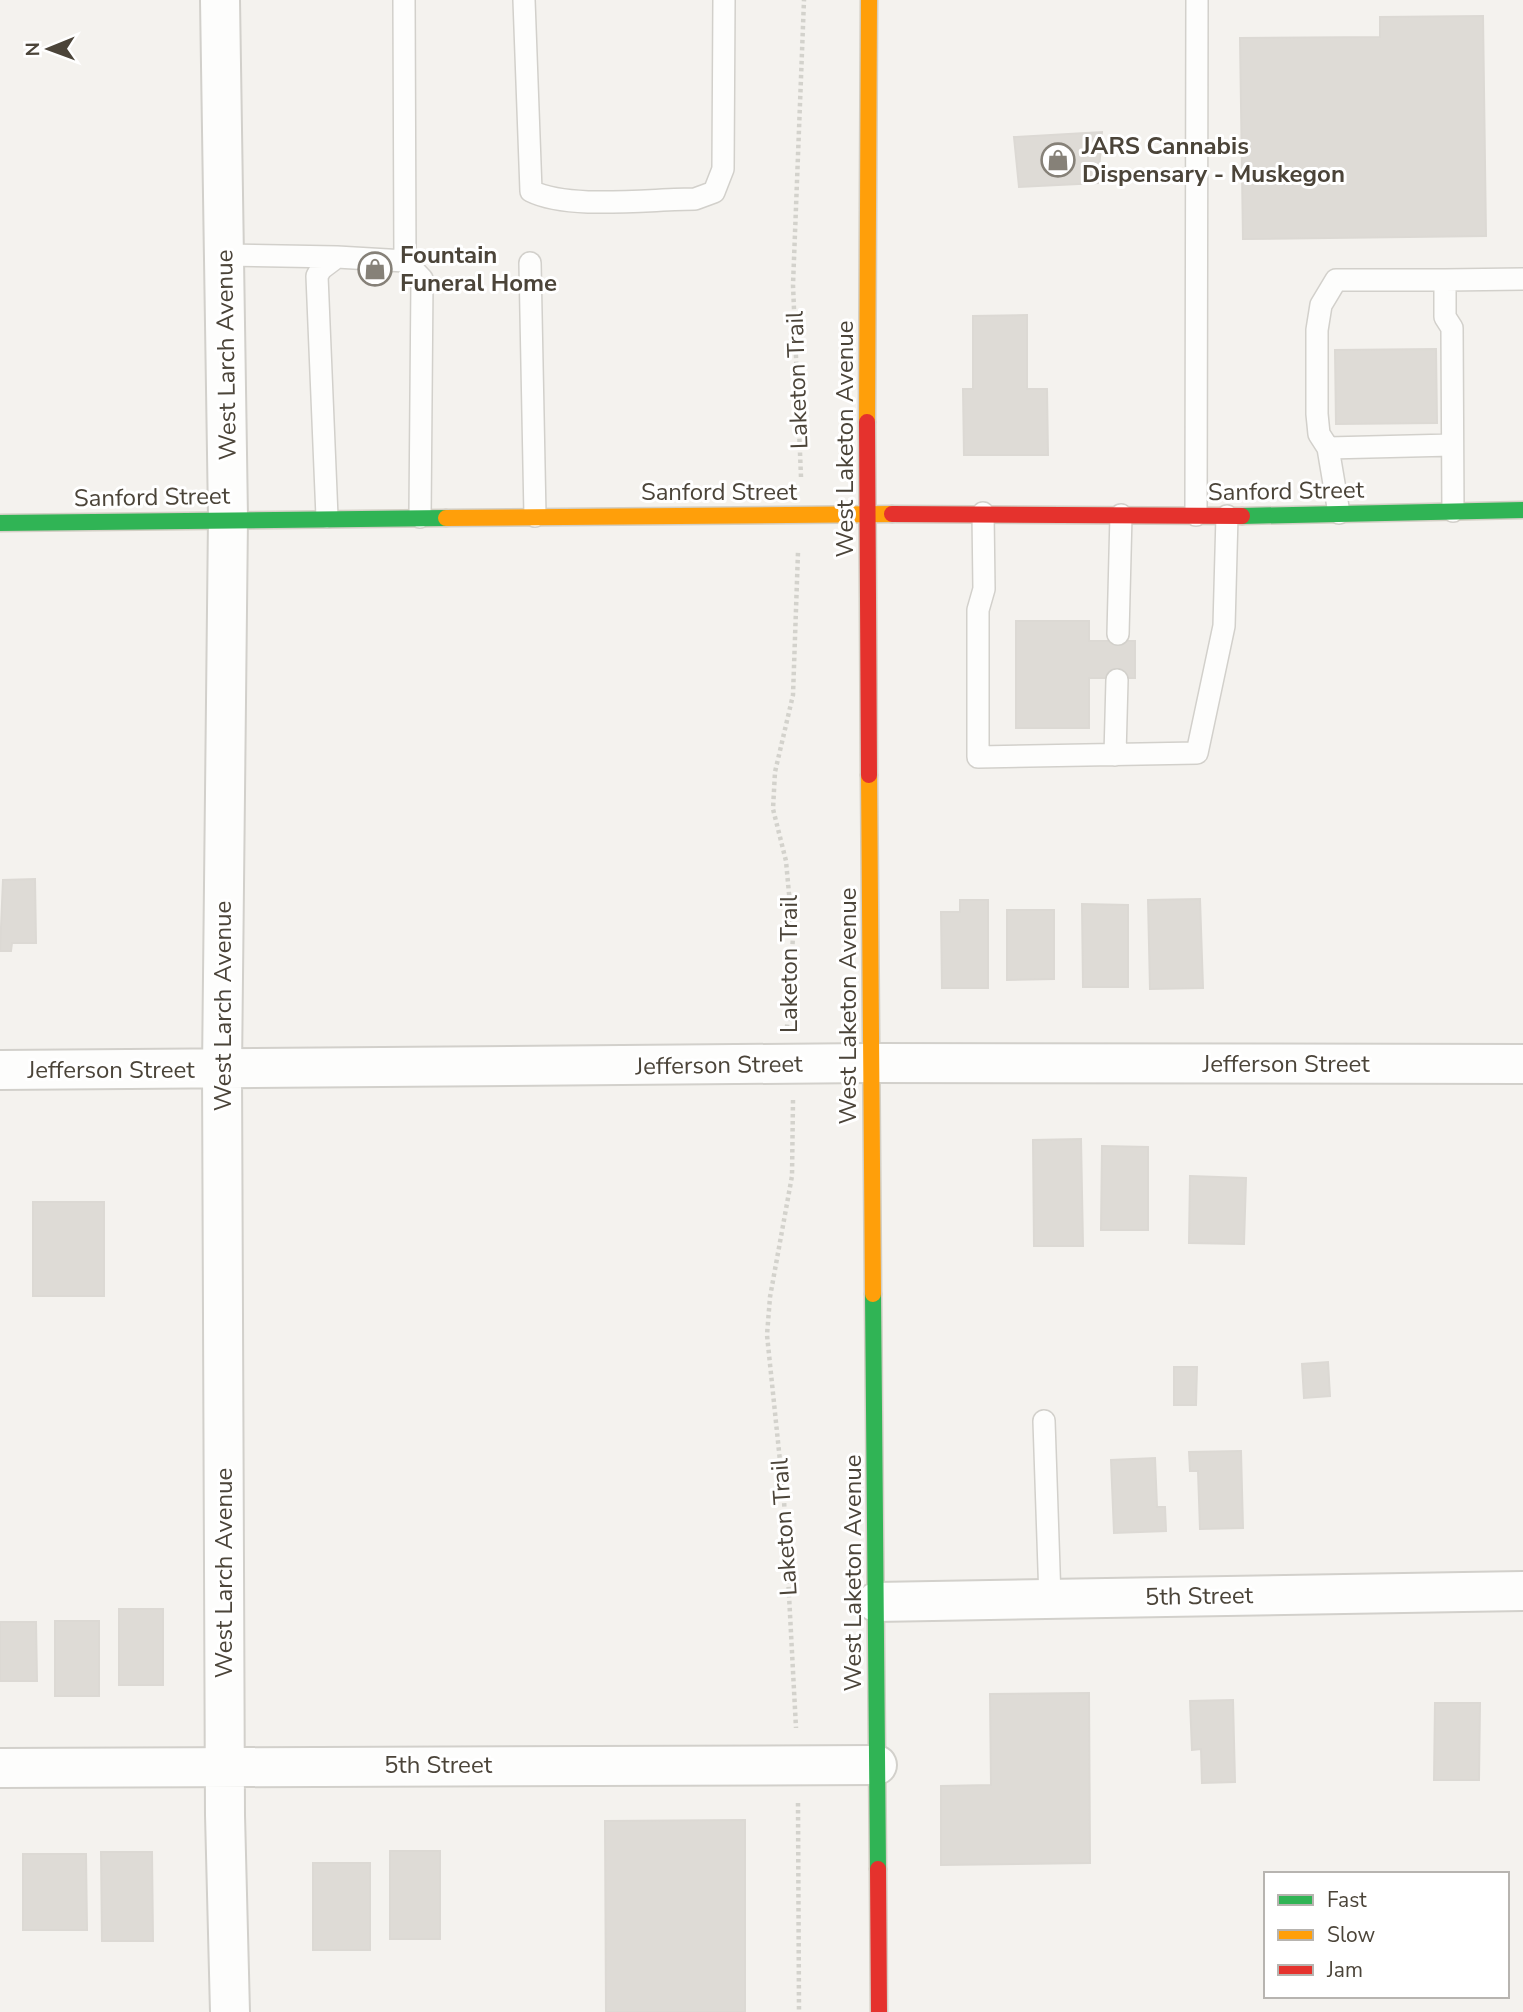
<svg xmlns="http://www.w3.org/2000/svg" width="1523" height="2012" font-family="'Nunito Sans',sans-serif">
<rect width="100%" height="100%" fill="#f4f2ee"/>
<path fill="#dedbd6" stroke="#dcd9d4" stroke-width="2" d="M1483,16L1486,236L1243,239L1240,38L1380,37V17Z
M1102,132L1098,183L1019,187L1014,137Z
M1027,315V389H1047L1048,455H964L963,389H973V316Z
M1436,349L1437,423L1336,424L1335,350Z
M1016,621H1089V641H1135V678H1089V728H1016Z
M35,879L36,943H12L11,951H0L3,880Z
M1200,899L1203,988L1150,989L1148,900Z
M960,900H988V988H942L941,912H960Z
M1082,904L1128,905V987H1083Z
M1007,910H1054V979L1007,980Z
M1081,1139L1083,1246H1034L1033,1140Z
M1102,1146L1148,1147V1230H1101Z
M1190,1176L1246,1178L1244,1244L1189,1243Z
M33,1202H104V1296H33Z
M1328,1362L1330,1396L1304,1398L1302,1364Z
M1174,1367H1197L1196,1405H1174Z
M1241,1451L1243,1528L1200,1529L1198,1471H1190L1189,1452Z
M1155,1458L1157,1507H1165L1166,1531L1114,1533L1111,1460Z
M119,1609H163V1685H119Z
M55,1621H99V1696H55Z
M0,1622H36L37,1681H0Z
M1089,1693L1090,1863L941,1865V1786L991,1785L990,1694Z
M1233,1700L1235,1782L1202,1783L1201,1749L1192,1750L1190,1701Z
M1435,1703H1480L1479,1780H1434Z
M745,1820V2012H606L605,1821Z
M390,1851H440V1939H390Z
M101,1852H152L153,1941H102Z
M23,1854H86L87,1930H23Z
M313,1863H370V1950H313Z"/>
<g fill="none" stroke-linecap="round" stroke-linejoin="round">
<defs>
<path id="lane" d="M404,0L405,261
M524,0L531,191C569,210 650,199 695,199L714,192L723,169L724,0
M224,255L337,257
M530,263L535,516
M1445,280L1523,279
M1328,448L1452,445
M983,513L984,589L978,610V757L1197,753L1224,626L1227,516
M1339,513L1328,448L1319,434L1317,414V330L1321,305L1336,280H1445V317L1452,328L1453,511
M1196,515L1197,0
M327,517L317,276L321,269L337,257L405,261L422,279L420,517
M1118,634L1121,515
M1115,755L1117,680
M1044,1421L1050,1599"/>
<path id="street" d="M220,0L228,518L222,1069L225,1815L230,2012
M0,1070L871,1063L1523,1064
M876,1602L1523,1591
M0,1768L877,1765"/>
<path id="fast" d="M1242,516L1523,510
M0,523L446,518
M873,1294L878,1869"/>
<path id="slow" d="M867,422L869,0
M446,518L892,514
M869,775L873,1294"/>
<path id="jam" d="M867,422L869,775
M892,514L1242,516
M878,1869L879,2012"/>
</defs>
<use href="#lane" stroke="#d2d0cb" stroke-width="24"/>
<use href="#street" stroke="#d2d0cb" stroke-width="42"/>
<use href="#fast" stroke="#d3cfc5" stroke-width="19"/>
<use href="#slow" stroke="#d3cfc5" stroke-width="19"/>
<use href="#jam" stroke="#d3cfc5" stroke-width="19"/>
<path stroke="#d3d2cc" stroke-width="4.5" stroke-dasharray="3.5 3.5" stroke-linecap="butt" d="M801,477L793,285L804,0
M787,1028L793,937L786,861L773,809L775,772L793,695L798,552
M793,1100L792,1176L770,1297L767,1335L784,1500L796,1728
M798,1803L799,2012"/>
<use href="#lane" stroke="#fdfdfc" stroke-width="21"/>
<use href="#street" stroke="#fdfdfc" stroke-width="38"/>
<use href="#fast" stroke="#30b455" stroke-width="16"/>
<use href="#slow" stroke="#ff9f0a" stroke-width="16"/>
<use href="#jam" stroke="#e5322d" stroke-width="16"/>
</g>
<defs>
<symbol id="shop-ring" viewBox="-11 -11 22 22"><circle r="9.5" fill="#fff" stroke="#868178" stroke-width="1.5"/><path d="M-5-2.5h2.3a2.7 3.5 0 0 1 5.4 0H5L5.5 6h-11ZM-1.5-2.5h3a1.5 2.3 0 0 0-3 0Z" fill="#868178"/></symbol>
</defs>
<g fill-rule="evenodd">
<use href="#shop-ring" x="1039" y="141" width="38" height="38"/>
<use href="#shop-ring" x="356" y="250" width="38" height="38"/>
</g>
<g text-anchor="middle" dominant-baseline="central" stroke-width="6" stroke-linejoin="round" paint-order="stroke">
<g font-size="24" font-weight="bold" fill="#4b4439" stroke="#fff" text-anchor="start">
<text x="1082" y="146">JARS Cannabis<tspan x="1082" dy="28">Dispensary - Muskegon</tspan></text>
<text x="400" y="255">Fountain<tspan x="400" dy="28">Funeral Home</tspan></text>
</g>
<g font-size="24" fill="#4b4439" stroke="#fff">
<text transform="translate(226 355) rotate(-91)">West Larch Avenue</text>
<text transform="translate(797 380) rotate(-92)">Laketon Trail</text>
<text transform="translate(845 439) rotate(-90)">West Laketon Avenue</text>
<text transform="translate(1286 491) rotate(-1)">Sanford Street</text>
<text x="719" y="492">Sanford Street</text>
<text transform="translate(152 497) rotate(-1)">Sanford Street</text>
<text transform="translate(789 964) rotate(-90)">Laketon Trail</text>
<text transform="translate(223 1006) rotate(-90)">West Larch Avenue</text>
<text transform="translate(848 1006) rotate(-90)">West Laketon Avenue</text>
<text x="1286" y="1064">Jefferson Street</text>
<text transform="translate(719 1065) rotate(-1)">Jefferson Street</text>
<text x="111" y="1070">Jefferson Street</text>
<text transform="translate(784 1527) rotate(-94)">Laketon Trail</text>
<text transform="translate(224 1573) rotate(-90)">West Larch Avenue</text>
<text transform="translate(853 1573) rotate(-90)">West Laketon Avenue</text>
<text transform="translate(1199 1596) rotate(-1)">5th Street</text>
<text x="438" y="1765">5th Street</text>
</g>
</g>
<rect x="1264" y="1872" width="245" height="126" fill="#ffffff" stroke="#b7b4b0" stroke-width="2"/>
<rect x="1278" y="1895" width="35" height="10" fill="#30b455" stroke="#b7b4b0" stroke-width="2"/>
<text x="1327" y="1907" font-size="21" fill="#4b4439">Fast</text>
<rect x="1278" y="1930" width="35" height="10" fill="#ff9f0a" stroke="#b7b4b0" stroke-width="2"/>
<text x="1327" y="1942" font-size="21" fill="#4b4439">Slow</text>
<rect x="1278" y="1965" width="35" height="10" fill="#e5322d" stroke="#b7b4b0" stroke-width="2"/>
<text x="1327" y="1977" font-size="21" fill="#4b4439">Jam</text>
<g transform="translate(49 49) rotate(269)" stroke="#ffffff" stroke-width="5" paint-order="stroke">
<path d="M0-5L12 26L0 18L-12 26Z" fill="#4b4439"/>
<text y="-10" font-size="19" font-weight="bold" text-anchor="middle" fill="#4b4439">N</text>
</g>
</svg>
